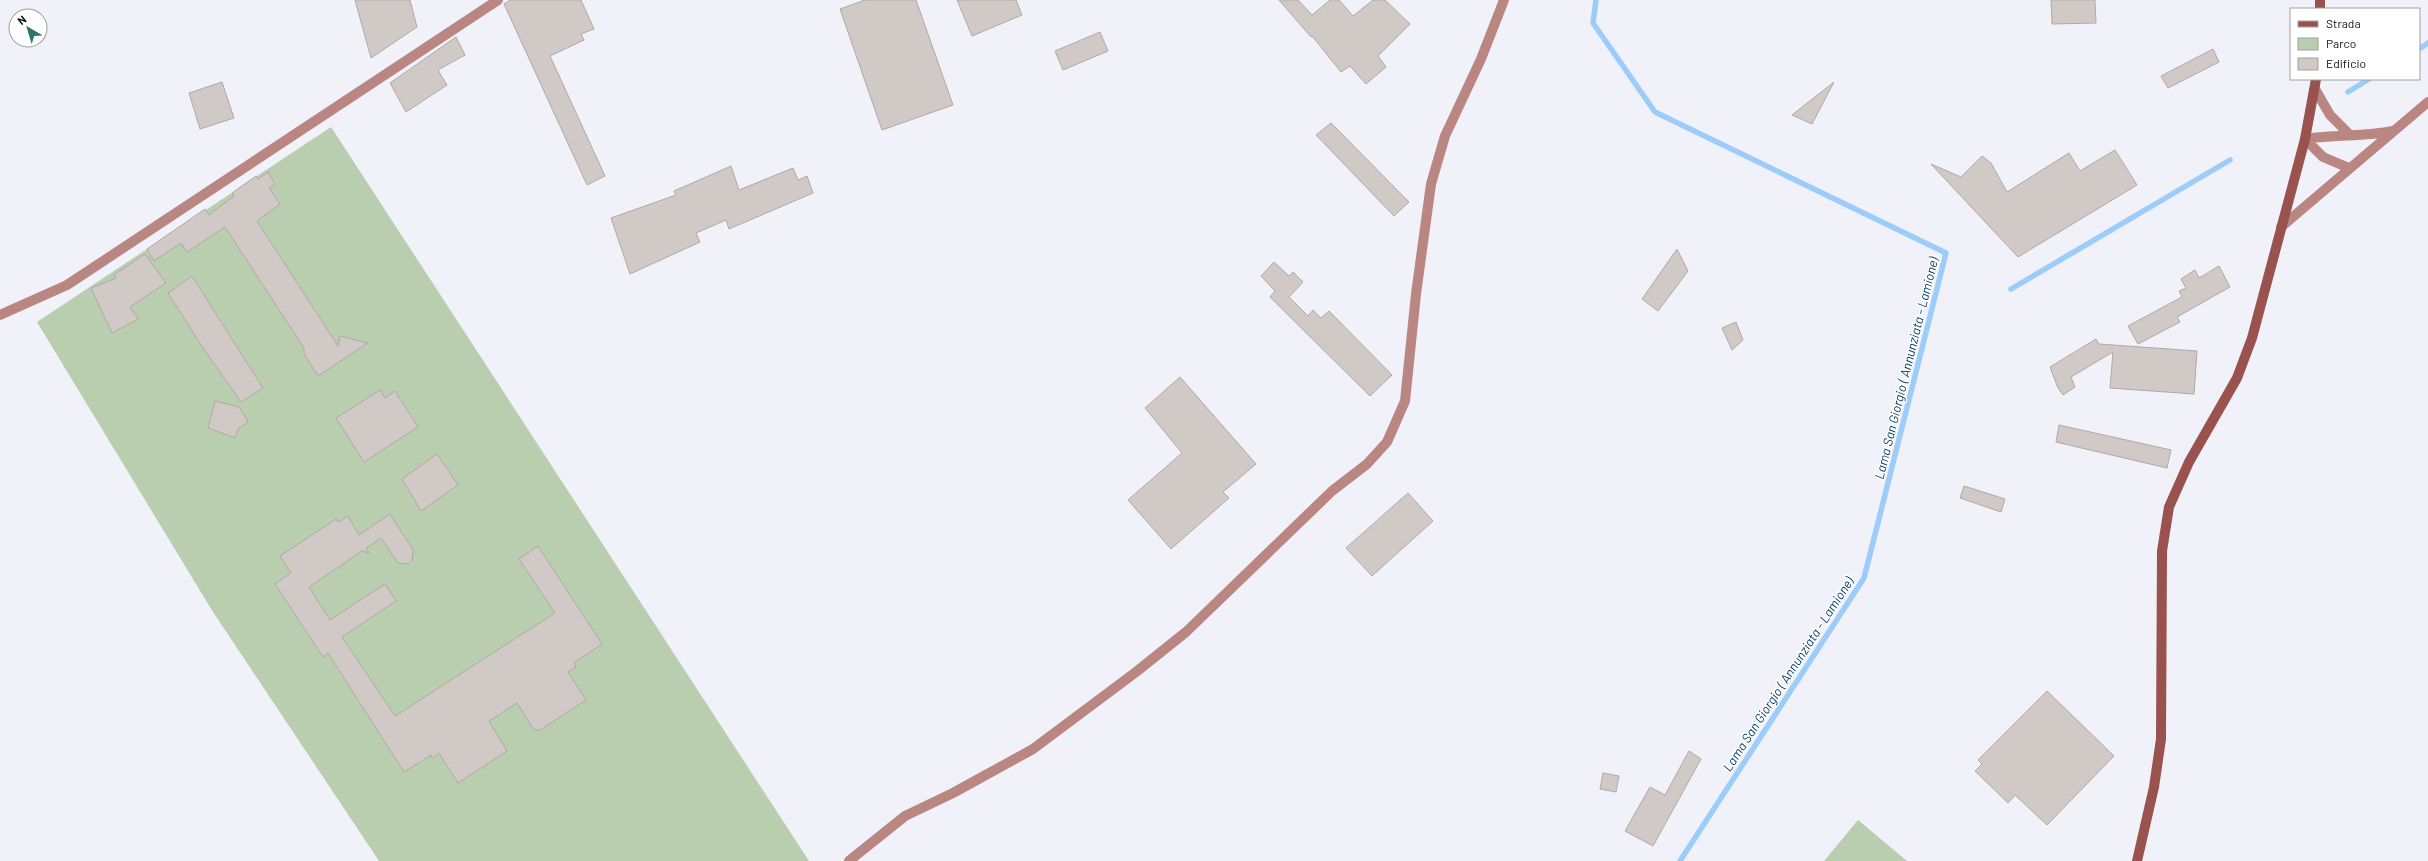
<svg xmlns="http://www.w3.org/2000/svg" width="2428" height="861" font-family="Barlow,sans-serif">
<rect width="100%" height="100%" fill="#f0f1f9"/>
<path fill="#b8ceae" d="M331,127L809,861H379L213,612L37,322Z
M1858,820L1907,861H1824Z"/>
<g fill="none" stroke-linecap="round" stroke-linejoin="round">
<path stroke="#9bccfa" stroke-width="5.5" d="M1596,0L1593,23L1655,112L1946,253L1864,578L1680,861
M2419,49L2428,43
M2348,92L2369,79
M2011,289L2230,160"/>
</g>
<path fill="#d0c9c5" stroke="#b0a9a4" d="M355,0H410L417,27L371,58Z
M510,0H581L594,29L581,34L584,40L550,56L605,176L587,185L504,4Z
M865,0H916L953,105L882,130L840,9Z
M957,0H1016L1022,15L972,36Z
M1279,0H1298L1312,15L1330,0H1339L1353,16L1373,0H1385L1410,24L1378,56L1386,67L1366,84L1350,66L1341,72L1312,36L1311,37Z
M2051,0H2095L2096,23L2052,24Z
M1100,32L1108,51L1063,70L1055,51Z
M456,37L465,55L438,70L447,85L406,112L390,83Z
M2213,49L2219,62L2168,88L2161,76Z
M222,82L234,118L200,129L189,93Z
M1834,82L1812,124L1792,115Z
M1331,123L1409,202L1394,216L1316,135Z
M2115,150L2137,185L2018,257L1931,164L1961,177L1982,156L1991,163L2007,192L2069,153L2080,171Z
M731,166L739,190L793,168L798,180L807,176L813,193L729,229L726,220L696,233L700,242L630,274L611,218L676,195L674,191Z
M268,172L275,184L269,188L280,204L257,221L338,346L340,336L368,343L318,376L304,354V348L225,227L187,252L181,243L154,261L147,249L205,209L209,215L234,196L232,193L256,176L258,179Z
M1677,249L1688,271L1658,311L1642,299Z
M145,254L166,283L130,307L138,319L112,333L91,288L116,278L114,275Z
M1274,262L1289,276L1293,272L1303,282L1289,297L1308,316L1313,310L1321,318L1329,311L1392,375L1370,396L1270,297L1275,291L1261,276Z
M2219,266L2230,287L2177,317L2180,322L2138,344L2128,326L2182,297L2179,291L2186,288L2181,279L2195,270L2199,278Z
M192,276L263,388L241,402L201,345L168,293Z
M1736,322L1743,340L1732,350L1722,328Z
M2096,339L2099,344L2197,351L2194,394L2110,388L2113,352L2071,377L2075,387L2063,395L2058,388L2050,367Z
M1180,377L1256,464L1223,492L1229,498L1171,549L1128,500L1182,453L1145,408Z
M380,390L385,398L395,391L418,427L364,462L336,418Z
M215,401L239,407L248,422L238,429L235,438L208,428Z
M2059,425L2171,450L2167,468L2056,442Z
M437,454L458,485L421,511L402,479Z
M1964,486L2005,499L2001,512L1960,498Z
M1408,493L1433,521L1372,576L1346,548Z
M390,514L413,550L412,560L408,564L398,563L381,538L366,548L369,553L362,551L309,587L330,620L385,584L396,601L342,637L395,716L555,613L519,559L538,546L602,644L574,663L576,667L568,672L586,700L540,730H534L517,703L489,721L507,751L458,783L439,753L432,758L431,755L404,772L328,653L323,657L275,584L291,573L280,556L336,519L338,522L348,516L359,535Z
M2047,691L2114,756L2047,825L2015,795L2008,803L1975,771L1982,764L1978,760Z
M1689,751L1701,759L1653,846L1625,831L1650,787L1665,795Z
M1603,773L1619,776L1616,792L1600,789Z"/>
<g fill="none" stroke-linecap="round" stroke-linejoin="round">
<path stroke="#ba8682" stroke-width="10" d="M2315,89L2330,115L2349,134
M2305,139C2334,134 2364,137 2393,131
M2305,139L2323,157L2349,168
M2281,227L2428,102
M0,315L67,285L498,0
M849,861L905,816L953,793L1033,749L1136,672L1186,632L1332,491L1367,464L1387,442L1405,401L1416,294L1431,184L1445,136L1481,59L1504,0"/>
<path stroke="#9a524e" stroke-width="10" d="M2320,0V9
M2137,861L2154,787L2161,739L2162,551L2169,507L2189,462L2237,378L2252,338L2305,139L2316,79"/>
</g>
<g text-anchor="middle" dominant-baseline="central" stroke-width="3" stroke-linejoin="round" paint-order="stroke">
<g font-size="13" font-style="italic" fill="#053f69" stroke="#fff">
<text transform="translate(1906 368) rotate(-76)">Lama San Giorgio ( Annunziata - Lamione)</text>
<text transform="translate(1788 674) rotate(-57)">Lama San Giorgio ( Annunziata - Lamione)</text>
</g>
</g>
<rect x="2290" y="8" width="130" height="72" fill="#ffffff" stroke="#9e9f9f"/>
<rect x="2298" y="21" width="20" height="6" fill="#9a524e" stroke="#9e9f9f"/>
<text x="2326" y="28" font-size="12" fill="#0d0e10">Strada</text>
<rect x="2298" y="38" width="20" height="12" fill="#b8ceae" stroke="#9e9f9f"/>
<text x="2326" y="48" font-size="12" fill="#0d0e10">Parco</text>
<rect x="2298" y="58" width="20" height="12" fill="#d0c9c5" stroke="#9e9f9f"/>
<text x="2326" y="68" font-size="12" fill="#0d0e10">Edificio</text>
<g transform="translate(28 28) rotate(322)"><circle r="19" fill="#ffffff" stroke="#9e9f9f"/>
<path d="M0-3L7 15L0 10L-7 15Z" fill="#2e756d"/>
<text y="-6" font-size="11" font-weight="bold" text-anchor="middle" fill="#0d0e10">N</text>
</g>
</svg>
